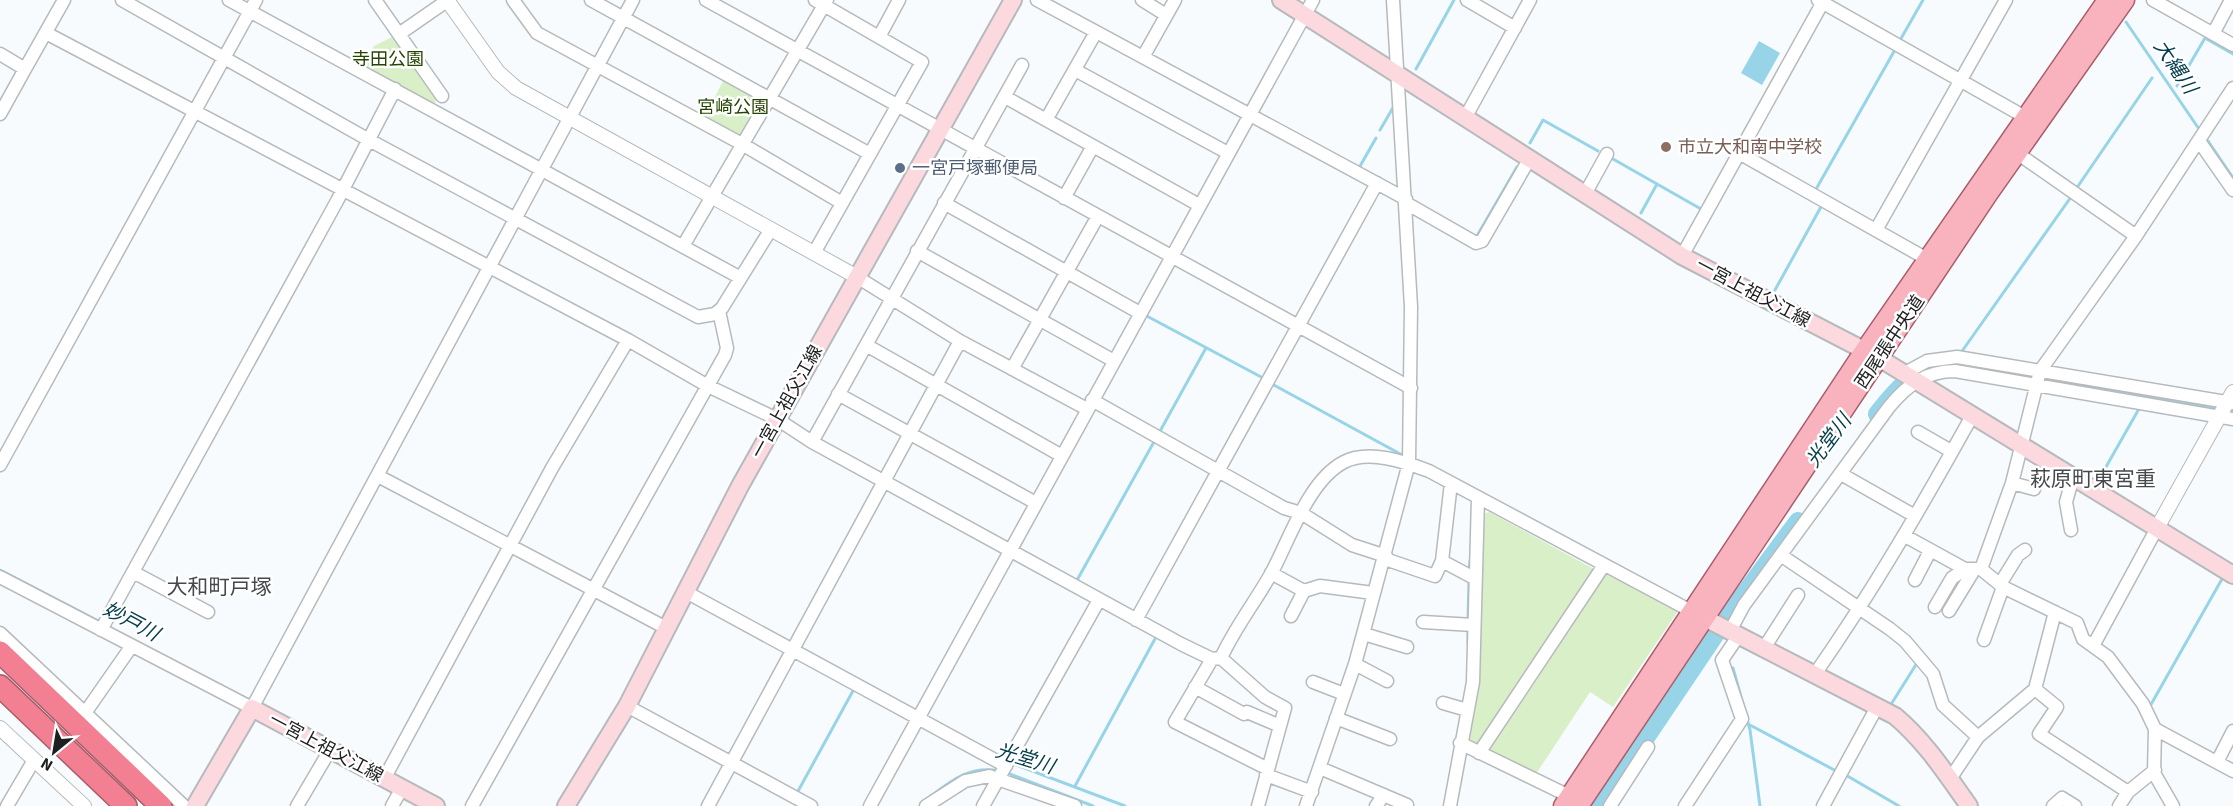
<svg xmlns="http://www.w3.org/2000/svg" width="2233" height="806" font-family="'Source Sans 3','Noto Sans JP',sans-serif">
<rect width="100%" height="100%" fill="#f7fbfe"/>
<path fill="#d8efc8" d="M394,36L438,98L433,105L363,67L374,46Z
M724,79L762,99L741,136L705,117Z
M1489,512L1592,568L1594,573L1479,745L1475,747L1467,742L1481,515Z
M1604,573L1678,611L1613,707L1590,692L1534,777L1485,752Z"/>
<path fill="#97d4e8" d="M1759,41L1780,53L1762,85L1741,73Z"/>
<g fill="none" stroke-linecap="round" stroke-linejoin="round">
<path stroke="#97d4e8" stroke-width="3" d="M2126,22L2199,129
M1899,42L1923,0
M1416,69L1454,0
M2177,86L2205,38L2233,54
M1380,130L1394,106
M2208,141L2233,178
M1530,143L1543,120L1598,151
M1613,159L1701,209
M1359,168L1376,138
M2076,189L2152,78
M1815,191L1896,48
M1641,213L1657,184
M1477,236L1517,167
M1775,290L1822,205
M1143,314L1263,378
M1960,354L2071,197
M1272,384L1404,456
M1159,433L1206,348
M2098,481L2140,407
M0,570L102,623
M1469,570L1471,554
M1076,582L1155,440
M1468,620L1469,580
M1468,631V643
M1733,668L1750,730L1760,806
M1890,706L1917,663
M2149,708L2222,579
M1748,724L1838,772
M1011,763L1125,806
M1007,773L1093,806
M1844,774L1899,806
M1075,786L1156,637
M797,793L854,689
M931,796C953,779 972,765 1000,771"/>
<path stroke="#97d4e8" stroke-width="18" d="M1877,414C1900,384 1917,365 1957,365L2233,411
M1600,806L1732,610L1798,521"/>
<defs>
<path id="minor" d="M122,0L369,140L698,317L715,314L722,308L771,229
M229,0L739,277
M375,0L442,96
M513,0L537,33L742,144L842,203
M591,0L870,154
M706,0L1411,388
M1037,0L1406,199
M1142,0L1166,15
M1467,0L1515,28
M1818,0L2025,117
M2153,0L2233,45
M46,33L628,340L708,386L777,419L812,442L1181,644L1212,659L1221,658L1265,697L1285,708L1258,806
M399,34L448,0
M2213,34L2231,0
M879,37L899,0
M0,54L25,69L0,114
M1143,57L1175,0
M25,69L64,0
M1075,70L1228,153
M1005,97L1199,205
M1465,118L1530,0
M1046,120L1096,32
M2199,141L2233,190
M1739,153L1927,259
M2017,153L2136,236
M1585,194L1607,154
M1064,198L1093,146
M944,203L1140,313
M1406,203L1476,243L1482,241L1530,158
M1876,230L2006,0
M683,246L827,0
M917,251L1114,361
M814,253L922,62L815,0
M1682,256L1824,0
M857,277L960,341L1087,409
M866,345L1062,456
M1012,369L1098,216
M1903,374L1927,361L1957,357L2233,403
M838,394L1036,503
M1092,400L1284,508L1301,513L1352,545L1386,556
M1918,432L1951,451
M812,442L1022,65
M0,465L256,0
M1841,474L1915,516
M378,476L668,629
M2012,483L2034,489
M2071,530L2066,502L2073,477
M1905,536L1965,569H1981L2003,587L2077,623L2083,639L2108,657L2143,704L2155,729L2154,773L2173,806
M1782,556L1890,629L1905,641L1933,674L1943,705L1978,737L1950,779
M1385,559L1435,576L1442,561L1451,483
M1442,561L1474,578
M1981,569L2012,483L2040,371L2136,236L2233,88
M133,572L208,612
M1271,573L1304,591L1320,586L1373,593
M0,577L252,708L633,0
M1915,580L1930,551
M2000,584L2018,555L2025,550
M686,592L1006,766
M1935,607L1952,578L1965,569
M1949,611L1974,570
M1291,616L1304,591
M1136,620L1377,183
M1423,622L1473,625
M101,630L337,201L395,89
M1730,631L1744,605L1889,407C1907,385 1926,371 1955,371L2233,419
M0,633L184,806
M1364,634L1407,647
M1984,640L2003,587
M2093,646L2157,528
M1764,648L1798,595
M1221,658C1235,627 1256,601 1272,572C1290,538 1309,480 1344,462C1369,449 1405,462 1429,471L1691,611
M1212,659L1175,722L1268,769
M1355,664L1387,681
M1815,674C1873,591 1923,504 1972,416
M1313,682L1344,694
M1195,687L1244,714L1247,712L1280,726
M2035,689L2057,707L2039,734L2128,792
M1443,703L1467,710
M627,706L811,806
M85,713L131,647
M1336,718L1390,739
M2155,729L2233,771
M1978,737L2035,689L2055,612
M1460,743L1569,796
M1479,753L1604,565
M2217,762L2233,731
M1320,768L1407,805
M1266,775L1312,792
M384,779L552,468L628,340
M7,806L34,760
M297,806L330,750
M392,806L402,788
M472,806L725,355L727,348L719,311
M708,806L960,341
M870,806L1313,0
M926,806L965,781L989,776L1075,806
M983,806L1099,600
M1306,806L1355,664L1409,463L1411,307L1393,0
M1376,806L1384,795
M1450,806L1473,682L1478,498
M1610,806L1648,747
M1685,806L1742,719L1722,660L1739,635
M1823,806L1877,707
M2053,806L2062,798L2075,806
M2119,806L2128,792L2155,770"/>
<path id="tertiary" d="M447,0L498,72L516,88L857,277
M2157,528L2233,392
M0,728L84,806"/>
<path id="secondary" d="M1281,0L1682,256L1879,358L2233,575
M1693,612L1895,716C1925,741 1947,775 1969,806
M195,806L252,708L436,806
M566,806L627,706L740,486L1013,0"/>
<path id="primary" d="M1563,806L1864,351L2107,0
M1579,806L1989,193L2125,0"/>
<path id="motorway" d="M0,652L161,806
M0,686L126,806"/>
</defs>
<use href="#minor" stroke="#b6babc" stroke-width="15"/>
<use href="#tertiary" stroke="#b6babc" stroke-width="16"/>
<use href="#secondary" stroke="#b6babc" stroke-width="20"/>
<use href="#primary" stroke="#a85e6a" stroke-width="21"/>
<use href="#motorway" stroke="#a85e6a" stroke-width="24"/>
<use href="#minor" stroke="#fff" stroke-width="12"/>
<use href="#tertiary" stroke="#fff" stroke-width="14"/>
<use href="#secondary" stroke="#fbd9de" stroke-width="16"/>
<use href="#primary" stroke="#f8b3be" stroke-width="18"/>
<use href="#motorway" stroke="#f38092" stroke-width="21"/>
</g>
<circle fill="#8d6e63" stroke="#fff" stroke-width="2" cx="1666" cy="147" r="6"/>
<circle fill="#5c6f8a" stroke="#fff" stroke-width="2" cx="900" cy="168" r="6"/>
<g text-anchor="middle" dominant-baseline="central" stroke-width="5" stroke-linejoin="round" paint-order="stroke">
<g font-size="18" fill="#254501" stroke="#fff">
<text x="388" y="59">寺田公園</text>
<text x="733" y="107">宮崎公園</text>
</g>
<g font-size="18" fill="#785e54" stroke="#fff" text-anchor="start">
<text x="1678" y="147">市立大和南中学校</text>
</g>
<g font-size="18" fill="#4e5e75" stroke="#fff" text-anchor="start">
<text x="912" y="168">一宮戸塚郵便局</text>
</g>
<g font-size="18" fill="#1d1e1f" stroke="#fff">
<text transform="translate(1753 293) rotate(28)">一宮上祖父江線</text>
<text transform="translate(1890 342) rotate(-56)">西尾張中央道</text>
<text transform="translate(787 402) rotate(-61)">一宮上祖父江線</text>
<text transform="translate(326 748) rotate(28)">一宮上祖父江線</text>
</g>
<g font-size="20" font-style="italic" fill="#033d4b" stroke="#fff">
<text transform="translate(2175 67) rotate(56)">大縄川</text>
<text transform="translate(1829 441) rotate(-53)">光堂川</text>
<text transform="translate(131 622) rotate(28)">妙戸川</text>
<text transform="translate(1025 759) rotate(17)">光堂川</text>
</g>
<g font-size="21" fill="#46494b" stroke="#fff">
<text x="2093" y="479">萩原町東宮重</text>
<text x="219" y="587">大和町戸塚</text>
</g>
</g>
<g transform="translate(54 752) rotate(210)" stroke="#ffffff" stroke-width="4.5" paint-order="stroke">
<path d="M0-4.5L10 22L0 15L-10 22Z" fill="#1d1e1f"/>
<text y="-9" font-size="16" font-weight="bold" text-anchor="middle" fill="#1d1e1f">N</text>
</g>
</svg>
